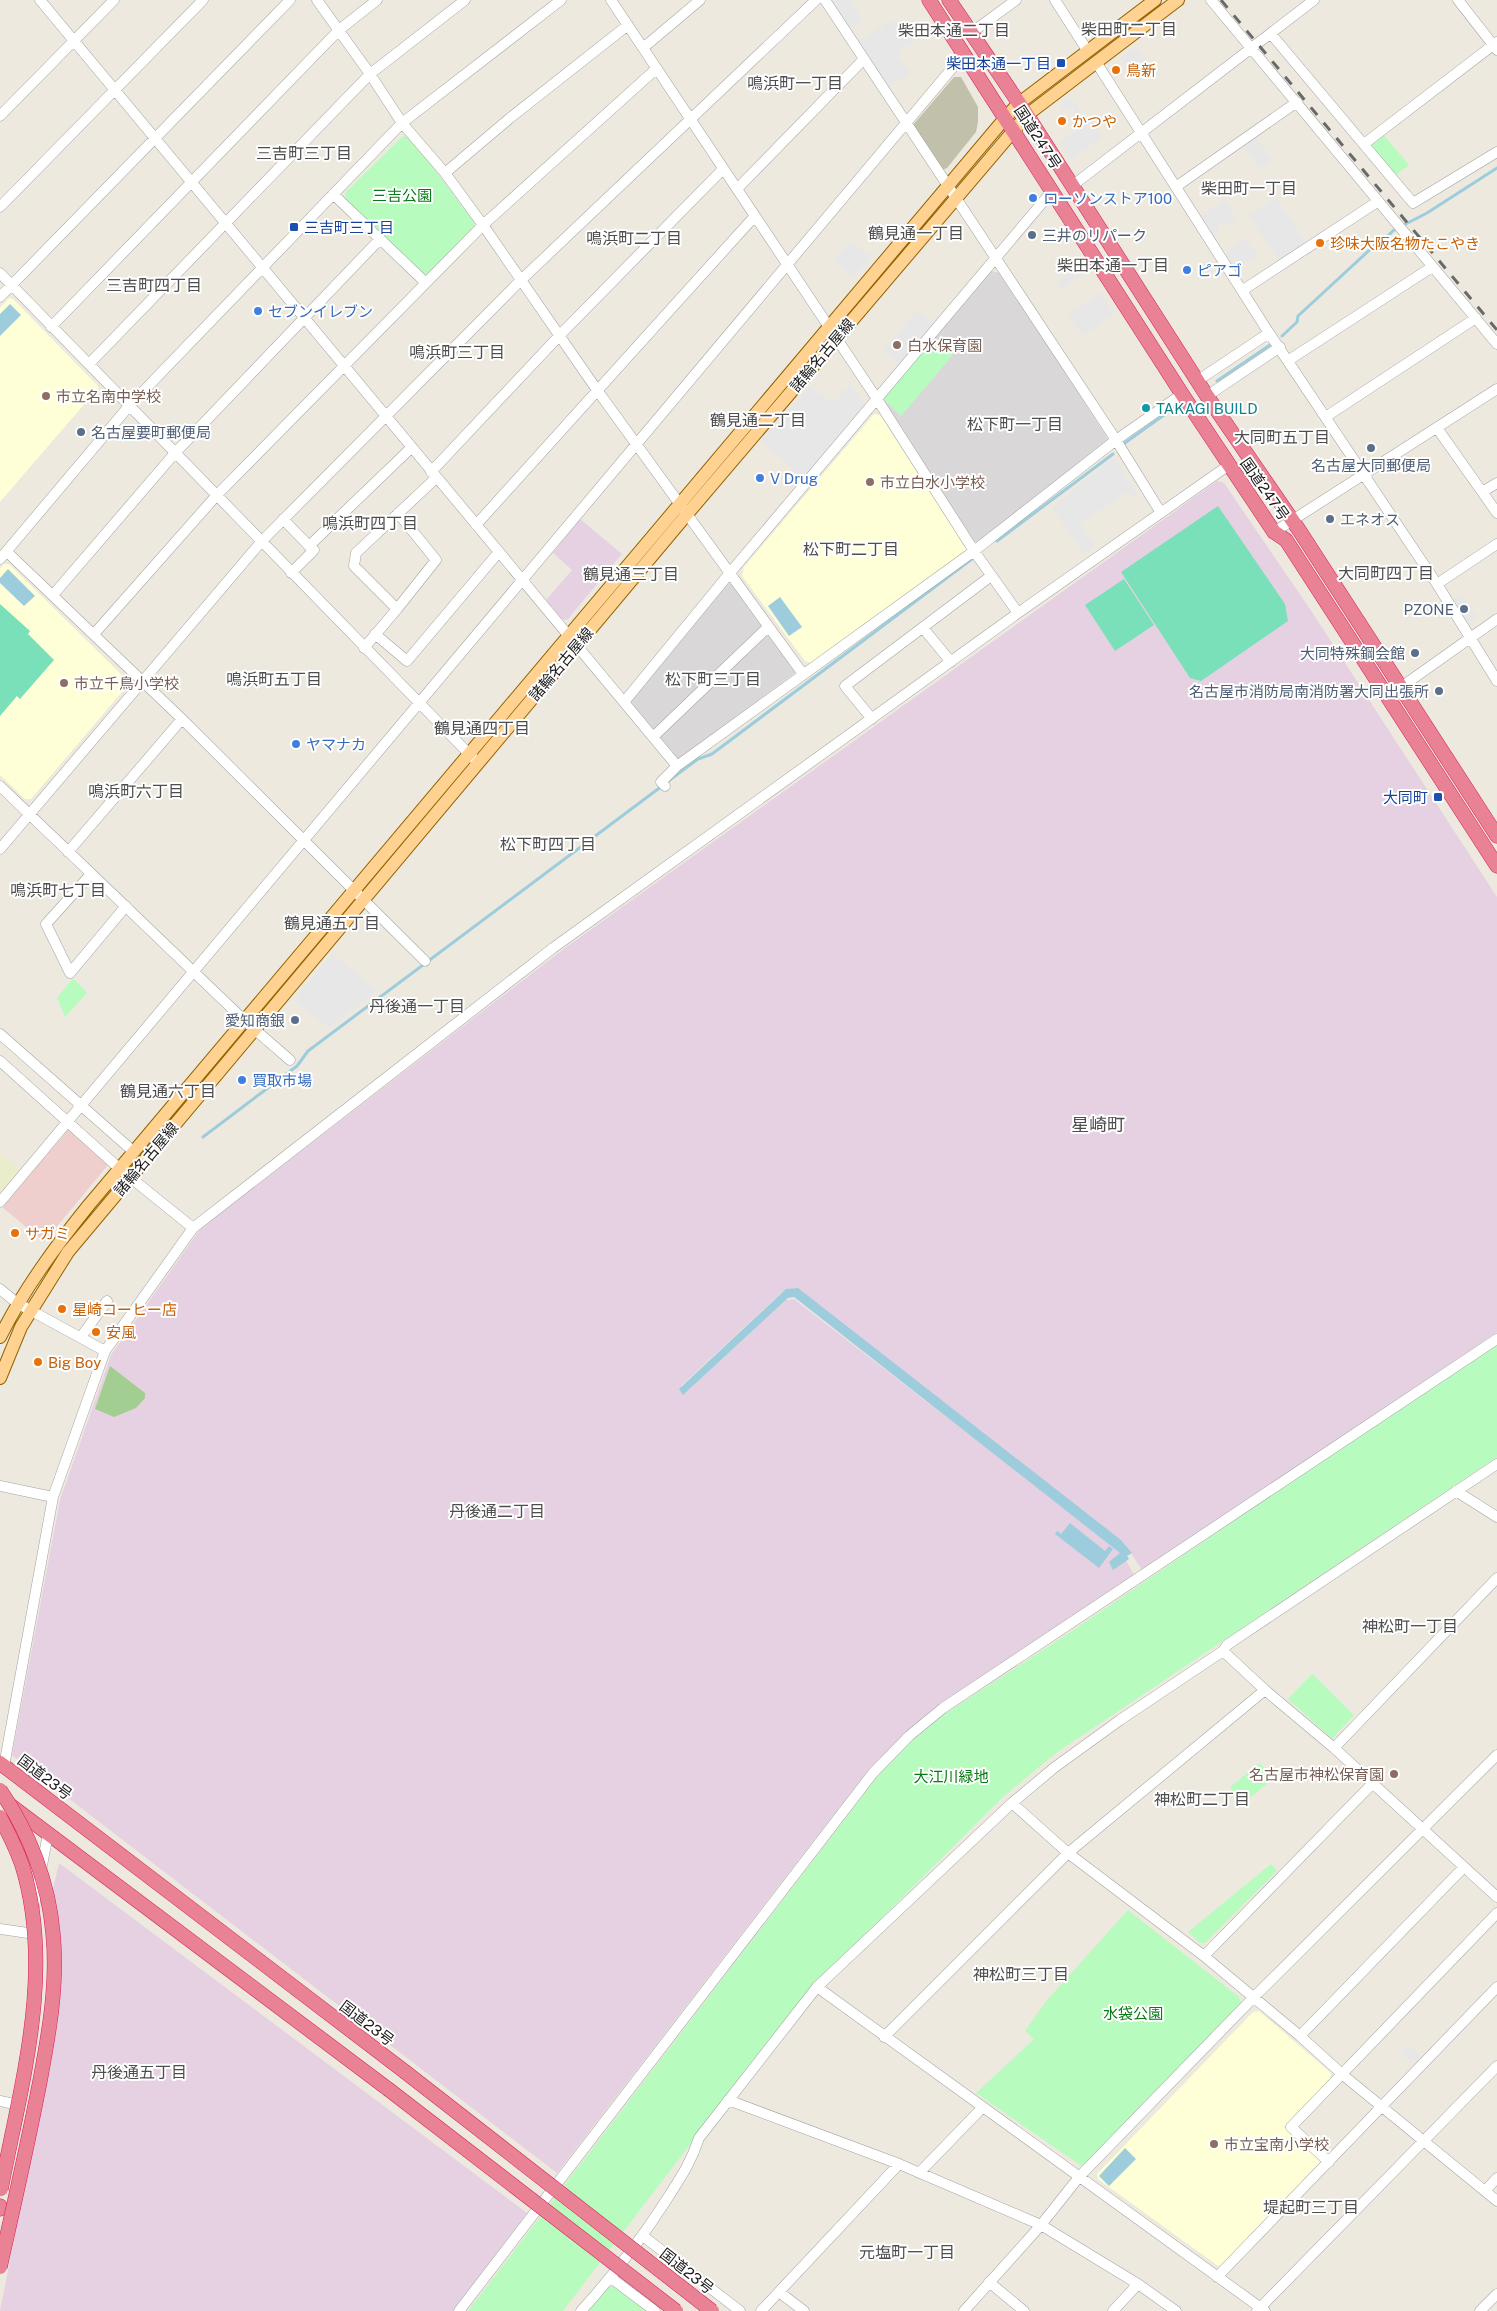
<svg xmlns="http://www.w3.org/2000/svg" width="1497" height="2311" font-family="'Public Sans','Noto Sans JP',sans-serif">
<rect width="100%" height="100%" fill="#ede9df"/>
<path fill="#d9d7d7" d="M990,271L1002,273L1109,441L979,542L974,541L880,396Z
M728,584H732L796,672L680,759L674,757L631,706V701Z"/>
<path fill="#efcfcd" d="M70,1128L108,1165L44,1242L2,1207Z"/>
<path fill="#e6d1e2" d="M1217,481L1224,483L1312,612L1497,897V1332L1142,1570L1125,1544L786,1290L780,1294L681,1386L685,1393L786,1300L794,1299L1122,1553L1134,1575L906,1732L868,1770L557,2173L12,1755L60,1500L111,1355L201,1228L565,948Z
M580,519L622,554L567,620L562,619L546,600L572,570L553,553Z
M59,1863L527,2213L453,2311H0L53,2043L52,1893Z"/>
<path fill="#feffd6" d="M9,298L13,299L99,387L0,502V308Z
M874,414L880,415L967,550L811,663L805,661L742,576L744,567Z
M4,564H9L128,681V685L31,799H25L0,775V569Z
M1259,2011L1331,2073V2078L1284,2127L1321,2162L1319,2167L1223,2265L1218,2266L1098,2179L1097,2174L1253,2012Z"/>
<path fill="#c1c1ab" d="M954,77H961L978,107V122L976,132L947,168L942,170L913,125Z"/>
<path fill="#eaedc9" d="M0,1153L20,1170L0,1195Z"/>
<path fill="#a3ce92" d="M110,1366L145,1393V1398L136,1408L114,1417L95,1409Z"/>
<path fill="#b8fbbf" d="M1382,133L1409,165L1396,175L1371,149L1370,143Z
M403,136L410,137L474,222V228L429,275L423,274L346,200L345,193Z
M934,338L953,355L901,416L882,398Z
M73,978L87,993L65,1017L57,998Z
M1497,1342V1457L1056,1753L1003,1797L804,1995L563,2311H468L877,1777L912,1740L943,1715L1069,1633Z
M1312,1674L1354,1715L1332,1739L1288,1699Z
M1260,1763L1273,1779L1242,1804L1230,1787Z
M1271,1864L1277,1871L1205,1943H1200L1188,1932Z
M1128,1910L1239,1997L1241,2003L1086,2169L976,2093L1034,2039L1025,2031L1047,2000Z
M614,2286L647,2311H587L608,2288Z"/>
<path fill="#79e0ba" d="M1218,506L1285,604L1288,621L1201,681L1190,678L1121,572Z
M1124,579L1154,625L1115,651L1085,605Z
M0,604L30,631L28,634L54,660L20,699L17,696L0,716Z"/>
<path fill="#e7e7e7" d="M832,0H851L863,21L850,30Z
M891,20L900,34L918,22L925,34L897,52L881,26Z
M880,27L910,73L888,88L858,41Z
M1135,47L1148,63L1133,75L1120,59Z
M1070,97L1090,124L1092,122L1103,136L1072,160L1059,142L1077,130L1076,128L1083,123L1072,107L1065,112L1060,105Z
M1256,137L1272,160L1260,169L1244,146Z
M1276,197L1307,244L1280,262L1248,215Z
M1224,200L1237,220L1227,226L1224,221L1217,225L1220,232L1214,236L1201,215Z
M1246,239L1257,255L1236,269L1225,253Z
M851,241L871,258L853,277L834,261Z
M1083,266L1087,272L1061,289L1056,282Z
M1101,293L1115,314L1082,336L1068,315Z
M917,310L934,324L900,364L883,350Z
M851,384L864,404L803,479L761,440L809,386L833,403Z
M1114,457L1138,495L1133,498L1128,492L1080,523L1095,546L1084,554L1052,508Z
M1461,595L1477,617L1467,624L1451,600Z
M332,953L377,991L329,1028L294,1000Z
M1408,2044L1422,2057L1414,2065L1400,2051Z"/>
<path fill="#9dcddd" d="M10,304L21,315L0,336V314Z
M8,569L35,596L24,606L0,583V578Z
M780,597L802,627L789,636L768,606Z
M798,1288L1121,1540L1132,1553L1127,1556L1129,1559L1113,1570L1109,1562L1120,1553L794,1297L788,1298L683,1395L679,1389L786,1289Z
M1070,1523L1105,1551L1109,1546L1113,1549L1099,1568L1055,1534L1057,1531L1061,1534Z
M1125,2148L1136,2159L1109,2186L1099,2176Z"/>
<g fill="none" stroke-linecap="round" stroke-linejoin="round">
<path stroke="#9dcddd" stroke-width="3" d="M1282,336L1297,322L1298,316L1376,244L1381,242L1394,230L1427,213L1497,168
M1217,381L1270,345
M1122,445L1178,405
M997,541L1113,454
M667,782L698,759L712,754L972,559
M203,1137L297,1066L308,1051L662,786"/>
<defs>
<path id="minor" d="M40,0L677,766
M317,0L370,74L402,123L445,173L483,225L597,390L803,674
M611,0L877,399L974,551L1018,613
M825,0L1116,440L1161,513
M1055,0L1087,50
M1211,0L1497,344
M1458,0L1497,50
M971,33L1016,0
M1271,34L1413,203L1497,152
M643,48L700,0
M1096,62L1269,333L1437,584L1497,681
M0,116L114,0
M1364,144L1497,42
M445,173L510,118L628,25
M1072,186L1314,0
M1177,186L1297,102
M737,189L863,60
M333,194L426,283
M0,207L203,0
M0,273L474,759
M1243,290L1377,202
M0,297L290,0
M51,327L339,30L377,0
M1289,360L1432,267
M89,364L370,74L465,0
M1197,381L1269,333
M1207,396L1280,347
M1327,416L1476,318
M1437,428L1497,513
M431,472L559,336L723,169
M1482,492L1497,483
M283,519L309,546
M476,525L754,217
M1274,532L1497,389
M7,552L182,719L425,961
M0,559L129,406L402,123L561,0
M291,573L314,550L309,546L411,448
M1437,584L1497,544
M53,595L175,453L380,239
M397,609L436,560L398,513
M923,628L951,662
M94,634L216,496L483,225L656,69
M375,634L407,661L498,553
M364,648L397,609L354,566L356,553L436,478
M1387,697L1497,619
M624,702L729,574L1053,190
M872,719L845,686L991,576
M653,737L768,627
M0,786L245,1021L290,1060
M665,786L661,782L677,766L974,551L1116,440L1182,394
M0,849L261,542L520,281L816,0
M68,852L182,719
M91,874L46,924L70,973L126,906
M0,1034L134,1152
M0,1061L120,1169L193,1228
M0,1202L964,54
M0,1289L17,1303L105,1351
M81,1337L107,1301
M0,1486L53,1497
M1456,1491L1497,1517
M1223,1651L1265,1690L1334,1748L1497,1897
M1334,1748L1497,1578
M4,1766L53,1497L105,1351L193,1228L553,948L1018,613L1229,465
M1012,1803L1068,1853L1204,1956L1300,2036L1343,2075L1497,2201
M34,1907L48,1834
M0,1929L28,1933
M1204,1956L1372,1784
M817,1987L1265,2311
M1300,2036L1464,1867
M884,2037L1068,1853L1265,1690
M728,2100L899,2164L1041,2225L1138,2284L1176,2311
M0,2101L14,2104
M1329,2162L1291,2127L1497,1913
M919,2173L982,2108
M1485,2191L1497,2178
M643,2236L740,2311
M1217,2277L1497,1987
M611,2278L655,2311
M989,2282L1024,2311
M779,2292L804,2311
M459,2311L873,1773L909,1736L943,1708L1497,1339
M581,2311C612,2277 640,2241 665,2202C679,2180 691,2163 699,2138L817,1987L1012,1803L1055,1767L1120,1720L1223,1651L1227,1645L1497,1464
M761,2311L899,2164
M964,2311L1041,2225L1079,2177L1253,1998L1497,1755
M1113,2311L1138,2284
M1257,2311L1497,2066
M1480,2311L1497,2294"/>
<path id="major" d="M0,1337C24,1289 55,1247 88,1206L1006,117L1018,104L1155,0
M0,1378L21,1327L68,1252L688,513L1027,115L1178,0"/>
<path id="highway" d="M929,0L1182,394L1274,532L1286,540L1497,866
M949,0L1027,115L1207,396L1299,530L1497,836
M0,1763L404,2071
M10,1805L388,2089
M0,2206V2209"/>
</defs>
<use href="#minor" stroke="#a2a2a2" stroke-width="11"/>
<use href="#major" stroke="#916400" stroke-width="14"/>
<use href="#highway" stroke="#da1d5a" stroke-width="15"/>
<use href="#minor" stroke="#fff" stroke-width="10"/>
<use href="#major" stroke="#ffd292" stroke-width="12"/>
<use href="#highway" stroke="#e98294" stroke-width="14"/>
<path stroke="#696969" stroke-width="3" stroke-dasharray="10 10" stroke-linecap="butt" d="M1221,0L1497,330"/>
<defs>
<path id="highway-bridge" d="M0,1790C29,1832 49,1883 53,1934C58,1983 49,2033 40,2081C28,2143 14,2205 0,2267
M0,1817C8,1832 16,1848 22,1865C55,1971 21,2084 1,2189
M404,2071L712,2311
M388,2089L676,2311"/>
</defs>
<use href="#highway-bridge" stroke="#da1d5a" stroke-width="15" stroke-linecap="butt"/>
<use href="#highway-bridge" stroke="#e98294" stroke-width="14"/>
</g>
<g fill="#1a4fb4" stroke="#fff" stroke-width="2">
<rect x="1056" y="58" width="10" height="10" rx="2.5"/>
<rect x="289" y="222" width="10" height="10" rx="2.5"/>
<rect x="1433" y="792" width="10" height="10" rx="2.5"/>
</g>
<g fill="#e8710a" stroke="#fff" stroke-width="2">
<circle cx="1116" cy="70" r="5"/>
<circle cx="1062" cy="121" r="5"/>
<circle cx="1320" cy="243" r="5"/>
<circle cx="15" cy="1233" r="5"/>
<circle cx="62" cy="1309" r="5"/>
<circle cx="96" cy="1332" r="5"/>
<circle cx="38" cy="1362" r="5"/>
</g>
<g fill="#3f7fe0" stroke="#fff" stroke-width="2">
<circle cx="1033" cy="198" r="5"/>
<circle cx="1187" cy="270" r="5"/>
<circle cx="258" cy="311" r="5"/>
<circle cx="760" cy="478" r="5"/>
<circle cx="296" cy="744" r="5"/>
<circle cx="242" cy="1080" r="5"/>
</g>
<g fill="#5c6f8a" stroke="#fff" stroke-width="2">
<circle cx="1032" cy="235" r="5"/>
<circle cx="81" cy="432" r="5"/>
<circle cx="1371" cy="448" r="5"/>
<circle cx="1330" cy="519" r="5"/>
<circle cx="1464" cy="609" r="5"/>
<circle cx="1415" cy="653" r="5"/>
<circle cx="1439" cy="691" r="5"/>
<circle cx="295" cy="1020" r="5"/>
</g>
<g fill="#8d6e63" stroke="#fff" stroke-width="2">
<circle cx="897" cy="345" r="5"/>
<circle cx="46" cy="396" r="5"/>
<circle cx="870" cy="482" r="5"/>
<circle cx="64" cy="683" r="5"/>
<circle cx="1394" cy="1774" r="5"/>
<circle cx="1214" cy="2144" r="5"/>
</g>
<circle fill="#0f9aa8" stroke="#fff" stroke-width="2" cx="1146" cy="408" r="5"/>
<g text-anchor="middle" dominant-baseline="central" stroke-width="4" stroke-linejoin="round" paint-order="stroke">
<g font-size="15" fill="#164399" stroke="#fff" text-anchor="end">
<text x="1051" y="63">柴田本通一丁目</text>
<text x="304" y="227" text-anchor="start">三吉町三丁目</text>
<text x="1428" y="797">大同町</text>
</g>
<g font-size="15" fill="#c56008" stroke="#fff" text-anchor="start">
<text x="1126" y="70">鳥新</text>
<text x="1072" y="121">かつや</text>
<text x="1330" y="243">珍味大阪名物たこやき</text>
<text x="25" y="1233">サガミ</text>
<text x="72" y="1309">星崎コーヒー店</text>
<text x="106" y="1332">安風</text>
<text x="48" y="1362">Big Boy</text>
</g>
<g font-size="15" fill="#1b1b1b" stroke="#fff">
<text transform="translate(1038 137) rotate(57)">国道247号</text>
<text transform="translate(822 355) rotate(-50)">諸輪名古屋線</text>
<text transform="translate(1265 489) rotate(55)">国道247号</text>
<text transform="translate(561 664) rotate(-50)">諸輪名古屋線</text>
<text transform="translate(146 1159) rotate(-50)">諸輪名古屋線</text>
<text transform="translate(45 1777) rotate(37)">国道23号</text>
<text transform="translate(367 2023) rotate(37)">国道23号</text>
<text transform="translate(687 2271) rotate(38)">国道23号</text>
</g>
<g font-size="15" fill="#077a13" stroke="#fff">
<text x="402" y="195">三吉公園</text>
<text x="951" y="1776">大江川緑地</text>
<text x="1133" y="2013">水袋公園</text>
</g>
<g font-size="15" fill="#366cbe" stroke="#fff" text-anchor="start">
<text x="1043" y="198">ローソンストア100</text>
<text x="1197" y="270">ピアゴ</text>
<text x="268" y="311">セブンイレブン</text>
<text x="770" y="478">V Drug</text>
<text x="306" y="744">ヤマナカ</text>
<text x="252" y="1080">買取市場</text>
</g>
<g font-size="15" fill="#4e5e75" stroke="#fff" text-anchor="end">
<text x="1042" y="235" text-anchor="start">三井のリパーク</text>
<text x="91" y="432" text-anchor="start">名古屋要町郵便局</text>
<text x="1371" y="465" text-anchor="middle">名古屋大同郵便局</text>
<text x="1340" y="519" text-anchor="start">エネオス</text>
<text x="1454" y="609">PZONE</text>
<text x="1405" y="653">大同特殊鋼会館</text>
<text x="1429" y="691">名古屋市消防局南消防署大同出張所</text>
<text x="285" y="1020">愛知商銀</text>
</g>
<g font-size="15" fill="#785e54" stroke="#fff" text-anchor="start">
<text x="907" y="345">白水保育園</text>
<text x="56" y="396">市立名南中学校</text>
<text x="880" y="482">市立白水小学校</text>
<text x="74" y="683">市立千鳥小学校</text>
<text x="1384" y="1774" text-anchor="end">名古屋市神松保育園</text>
<text x="1224" y="2144">市立宝南小学校</text>
</g>
<g font-size="15" fill="#0d838f" stroke="#fff" text-anchor="start">
<text x="1156" y="408">TAKAGI BUILD</text>
</g>
<g font-size="16" fill="#4e4e4e" stroke="#fff">
<text x="1129" y="29">柴田町二丁目</text>
<text x="954" y="30">柴田本通二丁目</text>
<text x="795" y="83">鳴浜町一丁目</text>
<text x="304" y="153">三吉町三丁目</text>
<text x="1249" y="188">柴田町一丁目</text>
<text x="916" y="233">鶴見通一丁目</text>
<text x="634" y="238">鳴浜町二丁目</text>
<text x="1113" y="265">柴田本通一丁目</text>
<text x="154" y="285">三吉町四丁目</text>
<text x="457" y="352">鳴浜町三丁目</text>
<text x="758" y="420">鶴見通二丁目</text>
<text x="1015" y="424">松下町一丁目</text>
<text x="1282" y="437">大同町五丁目</text>
<text x="370" y="523">鳴浜町四丁目</text>
<text x="851" y="549">松下町二丁目</text>
<text x="1386" y="573">大同町四丁目</text>
<text x="631" y="574">鶴見通三丁目</text>
<text x="274" y="679">鳴浜町五丁目</text>
<text x="713" y="679">松下町三丁目</text>
<text x="482" y="728">鶴見通四丁目</text>
<text x="136" y="791">鳴浜町六丁目</text>
<text x="548" y="844">松下町四丁目</text>
<text x="58" y="890">鳴浜町七丁目</text>
<text x="332" y="923">鶴見通五丁目</text>
<text x="417" y="1006">丹後通一丁目</text>
<text x="168" y="1091">鶴見通六丁目</text>
<text x="497" y="1511">丹後通二丁目</text>
<text x="1410" y="1626">神松町一丁目</text>
<text x="1202" y="1799">神松町二丁目</text>
<text x="1021" y="1974">神松町三丁目</text>
<text x="139" y="2072">丹後通五丁目</text>
<text x="1311" y="2207">堤起町三丁目</text>
<text x="907" y="2252">元塩町一丁目</text>
</g>
<g font-size="18" fill="#4e4e4e" stroke="#fff">
<text x="1098" y="1124">星崎町</text>
</g>
</g>
</svg>
